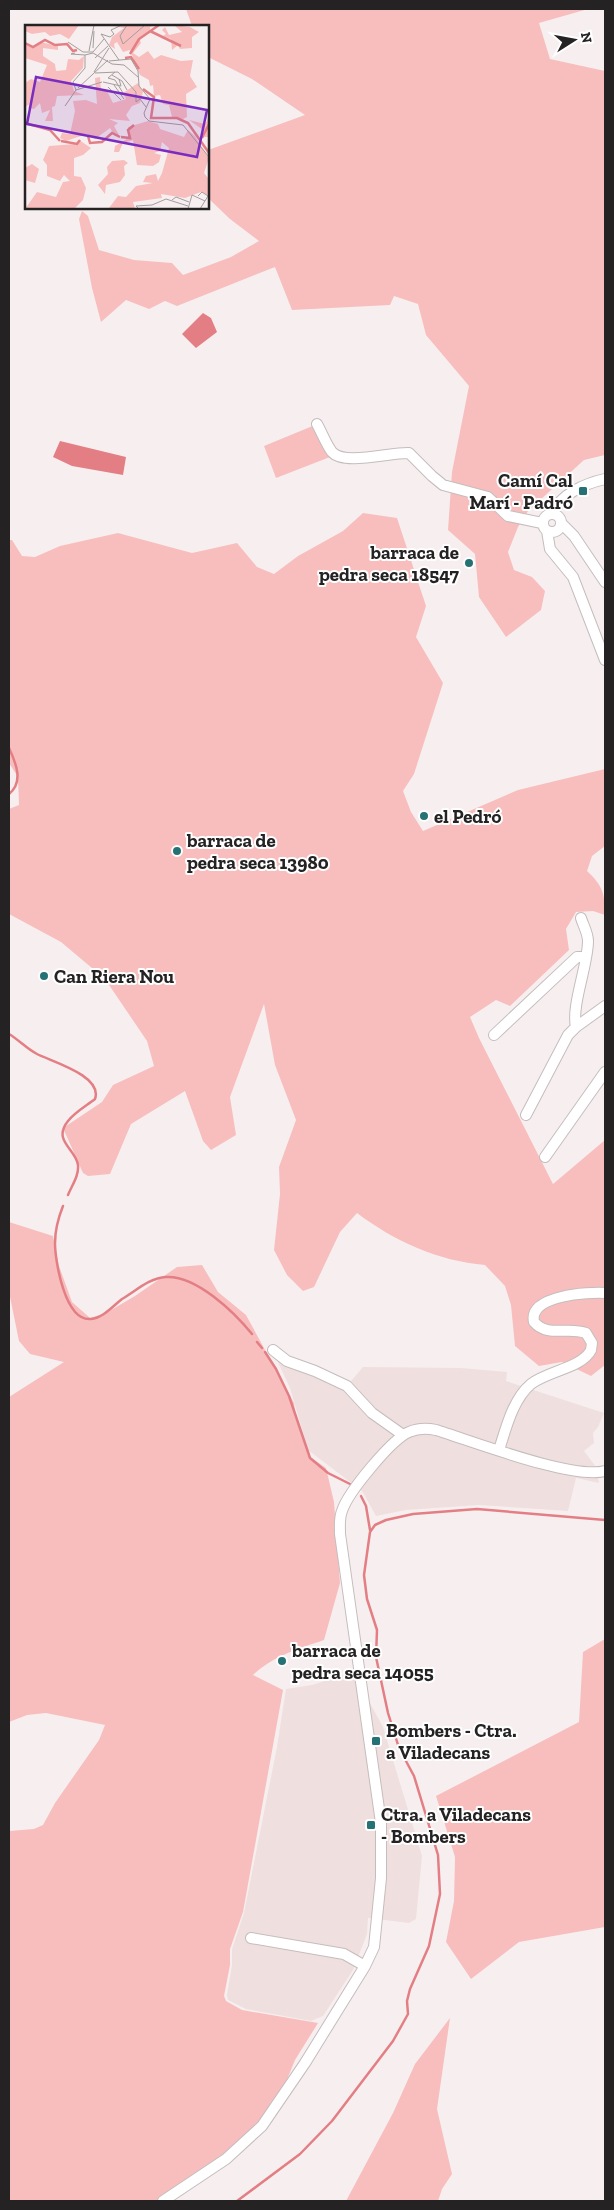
<svg xmlns="http://www.w3.org/2000/svg" width="614" height="2210" font-family="'Zilla Slab',serif">
<rect width="100%" height="100%" fill="#f7efef"/>
<path fill="#f0dfdf" d="M276,1358L346,1387L363,1367L461,1368L507,1372L506,1381L604,1413L598,1427L593,1433L594,1443L584,1451L596,1467L599,1483L576,1478L568,1511L479,1505L406,1510L376,1516L362,1491L308,1450L290,1388Z
M353,1672L383,1727L422,1856L416,1919L409,1923L368,1918L367,1934L353,1970L323,2016L311,2021L246,2009L228,2000L227,1995L232,1965V1949L244,1913L277,1747L286,1689L312,1685Z"/>
<path fill="#f8bebe" d="M186,9H588L539,23L550,59L605,71V455L584,460L528,511L518,527L508,552L514,570L532,577L545,591L541,610L506,637L479,597L475,554L448,530L452,472L469,386L426,335L418,304L394,296L390,305L292,310L275,267L177,306L165,301L149,309L126,300L101,322L92,288L79,219L82,211L88,216L99,250L134,260L172,263L183,275L231,257L259,241L230,219L208,198V150L305,115L252,79L208,57V26H192Z
M315,425L330,457L276,478L264,446Z
M363,513L397,518L426,606L416,637L443,683L414,774L403,791L411,812L423,831L518,790L605,769V846L592,856L587,871C603,886 605,894 605,915L593,911L576,912L566,929L569,950L510,1006L496,1000L470,1017L479,1038L553,1184L605,1140V1365L591,1376L562,1362L539,1366L515,1346L511,1305L505,1286L485,1265C438,1261 394,1241 357,1213L340,1232L314,1287L303,1291L287,1275L274,1250L280,1194L279,1167L296,1120L275,1065L264,1004L230,1097L236,1135L211,1150L203,1141L185,1091L131,1124L110,1174L88,1176L83,1173L63,1128L102,1102L113,1085L154,1066L147,1041L105,979L61,942L9,914V809L19,805L18,777L9,763V540H12L22,556L35,557L60,546L118,533L192,553L237,543L257,567L274,574L298,556L343,531Z
M9,1222L53,1236L59,1266L72,1302L90,1318L106,1313L135,1296L177,1267L202,1265L218,1292L246,1315L294,1403L296,1419L309,1456L326,1468L334,1502L340,1583L324,1640C298,1649 273,1656 253,1675L283,1690L243,1912L230,1949V1965L224,1996L226,2001L242,2010L318,2023L295,2060L286,2082L271,2102L255,2132L232,2156L180,2184L156,2201H9V1831L34,1829L43,1825L55,1803L99,1740L105,1725L46,1713L27,1715L9,1722V1397L64,1362L30,1354L19,1341L9,1292Z
M605,1639V1927L519,1942L471,1979L446,1942L454,1901L455,1857L436,1796L579,1722L583,1652Z
M450,2018L437,2109L452,2174L442,2189L438,2201H346L393,2113L415,2064Z"/>
<path fill="#e37f84" d="M203,313L211,318L217,332L196,348L182,334Z
M60,441L126,457L123,475L72,466L53,457Z"/>
<g fill="none" stroke-linecap="round" stroke-linejoin="round">
<path stroke="#e37f84" stroke-width="2.5" d="M9,748C16,763 24,782 9,794
M9,1034C19,1040 27,1049 37,1054C53,1062 103,1076 95,1099C86,1106 75,1112 68,1121C52,1141 76,1149 78,1165C79,1176 72,1185 68,1195
M63,1206C59,1216 55,1231 55,1243C55,1261 65,1322 91,1319C103,1318 113,1306 122,1299C136,1291 149,1278 166,1277C196,1275 234,1312 252,1334
M257,1342L262,1348
M265,1352L276,1369L289,1396L310,1458L328,1473L350,1484
M361,1496L366,1506L370,1530
M237,2201L300,2154L332,2121L393,2041L408,2014L407,2001L410,1989L429,1946L440,1894L438,1855L414,1776L399,1748L388,1713L376,1657L377,1630L367,1599L364,1575L370,1532L375,1525L386,1520L413,1514L477,1509L605,1520"/>
<defs>
<path id="minor" d="M317,424C322,433 326,444 332,452C344,466 391,452 409,453L432,476L443,485L488,497L508,516L542,523
M543 523a9 9 0 1 1 18 0a9 9 0 1 1-18 0Z
M553,514C559,494 587,483 605,479
M561,523L574,536L605,582
M547,531L550,549L573,577L605,660
M576,1027C571,1006 588,965 588,941C588,933 583,925 581,918
M494,1035L577,957H582L585,960
M526,1115L568,1035L576,1027L605,1006
M545,1157L605,1072
M273,1350L287,1361L315,1371L347,1386L372,1413L403,1435
M499,1450C506,1428 513,1399 531,1384C547,1371 582,1368 591,1350L592,1343L586,1333C568,1326 548,1338 534,1322C528,1295 589,1292 605,1293
M251,1938L344,1954L365,1966
M163,2201L226,2159L262,2126L305,2063L365,1966L374,1947L381,1878V1823L340,1534C340,1526 339,1518 342,1511C348,1492 392,1439 409,1432C418,1428 427,1428 436,1430C472,1441 573,1480 605,1471"/>
</defs>
<use href="#minor" stroke="#c5bdbd" stroke-width="12"/>
<use href="#minor" stroke="#fff" stroke-width="10"/>
</g>
<g fill="#267173" stroke="#fefefe" stroke-width="2">
<rect x="578" y="486" width="10" height="10" rx="2.5"/>
<circle cx="469" cy="563" r="5"/>
<circle cx="424" cy="816" r="5"/>
<circle cx="177" cy="851" r="5"/>
<circle cx="44" cy="976" r="5"/>
<circle cx="282" cy="1661" r="5"/>
<rect x="371" y="1736" width="10" height="10" rx="2.5"/>
<rect x="366" y="1820" width="10" height="10" rx="2.5"/>
</g>
<g text-anchor="middle" dominant-baseline="central" stroke-width="4" stroke-linejoin="round" paint-order="stroke">
<g font-size="19" font-weight="bold" fill="#242222" stroke="#fefefe" text-anchor="start">
<text x="573" y="480" text-anchor="end">Camí Cal<tspan x="573" dy="22">Marí - Padró</tspan></text>
<text x="459" y="552" text-anchor="end">barraca de<tspan x="459" dy="22">pedra seca 18547</tspan></text>
<text x="434" y="816">el Pedró</text>
<text x="187" y="840">barraca de<tspan x="187" dy="22">pedra seca 13980</tspan></text>
<text x="54" y="976">Can Riera Nou</text>
<text x="292" y="1650">barraca de<tspan x="292" dy="22">pedra seca 14055</tspan></text>
<text x="386" y="1730">Bombers - Ctra.<tspan x="386" dy="22">a Viladecans</tspan></text>
<text x="381" y="1814">Ctra. a Viladecans<tspan x="381" dy="22">- Bombers</tspan></text>
</g>
</g>
<g transform="translate(25 25)">
<rect width="184" height="184" fill="#f7efef"/>
<path d="M0,0H54L44,14L35,9L25,11L20,7L7,9L0,6ZM129,0L125,2V8L114,13L116,18L108,28L114,32L123,26L129,34L136,30L156,36L168,35L165,51L172,62L161,69L162,92L158,94L147,92L144,80L138,79L135,70L129,71L128,60L125,61L124,55L115,50L105,25L98,27L92,17L89,19L90,24L84,20L87,12L99,3L89,1ZM149,0L165,2L174,7L167,12V23L155,24L153,20L147,25L146,14L138,11L141,9L137,5L140,2L144,10L157,7ZM15,17L33,21V25L18,23V31L30,39L31,46L41,45L43,34L54,35L59,31L58,43L46,56L49,66L59,70L32,71L30,81L27,82L28,96H20L25,85L17,88L15,78L9,84L3,83L5,79L0,82V58L6,54L15,57L22,40L0,33V19L10,22ZM75,52L76,65L82,66L88,78L101,74L98,68L113,58L118,67L115,78L107,81L101,90L105,96L84,94L93,98L89,101L94,110L90,111L85,103L70,114L62,109L41,116L35,113L37,108L45,109L50,86L48,76L61,75L72,79L70,53ZM184,92V112H179L181,107L164,95L180,99ZM123,96L133,99L135,104L159,112L163,105L170,111L184,133L179,148L184,154V171L176,167L160,173L136,169L137,173L108,177L110,184L84,183L93,171L101,172L111,161L128,158L118,157L121,151L131,149L133,156L137,148L144,123L137,117L135,126L129,128L136,130L134,137L128,141L112,140L108,115L98,118L94,127H89L90,121L105,112L103,102ZM54,115L66,123L58,130L49,133V151L56,152L61,163L58,175L49,184H0L12,167L31,172L38,157L45,156L39,150L35,156L22,151V140L18,135L24,121L50,119ZM99,135L103,138L99,141L100,150L95,157L81,160L80,169L73,160L83,149L82,142L87,136ZM7,139L14,144L10,158L0,155V143Z" fill="#f8bebe"/>
<path fill="none" stroke="#e37f84" stroke-width="2.5" d="M125,6L156,21M0,18L8,22L20,15L30,20L42,19L48,26L52,25M105,29L114,14L134,0M100,33L106,32L114,44M118,64L129,72L126,93H152L163,98L184,128M0,98L25,105L35,116M63,111L65,118L77,117L87,108L95,112M96,112L105,113L103,105L109,100M177,113L184,99M36,116L52,119L55,115"/>
<path fill="none" stroke="#a39d9d" stroke-width="1" d="M102,0L95,11L98,19L120,0M43,17L58,27H68M68,23L69,6M64,26L69,0M68,27L79,14M50,28L46,29L60,30M68,28L87,39L99,40L113,52M70,33L83,21M94,35L76,9L85,12L89,9L86,5L97,0M84,36L106,34L113,46L114,61L125,74L119,88L120,92L124,96L158,100L184,132M69,47L84,23M90,47L83,53L90,55L98,68M70,48L93,47L111,67V77L115,74L121,82M87,50L97,56L102,65M78,57L96,61L94,54M89,60L99,74M83,62L96,75M53,63L83,35M51,65L48,57L60,43V30L68,28M40,81L51,65L77,57M173,171L177,167L183,171L175,184M147,175L151,172L164,177M114,184L111,181L127,180L141,174L163,181M163,184L167,170L180,176"/>
<path fill="#7b2cbf" fill-opacity="0.15" stroke="#7b2cbf" stroke-width="2.5" d="M11,52L182,85L172,132L2,99Z"/>
<rect width="184" height="184" fill="none" stroke="#242222" stroke-width="2.5"/>
</g>
<rect width="614" height="2210" fill="none" stroke="#242222" stroke-width="20"/>
<g transform="translate(574 40) rotate(79)" stroke="#fefefe" stroke-width="4" paint-order="stroke">
<path d="M0-4L9 19L0 12L-9 19Z" fill="#242222"/>
<text y="-8" font-size="14" font-weight="bold" text-anchor="middle" fill="#242222">N</text>
</g>
</svg>
